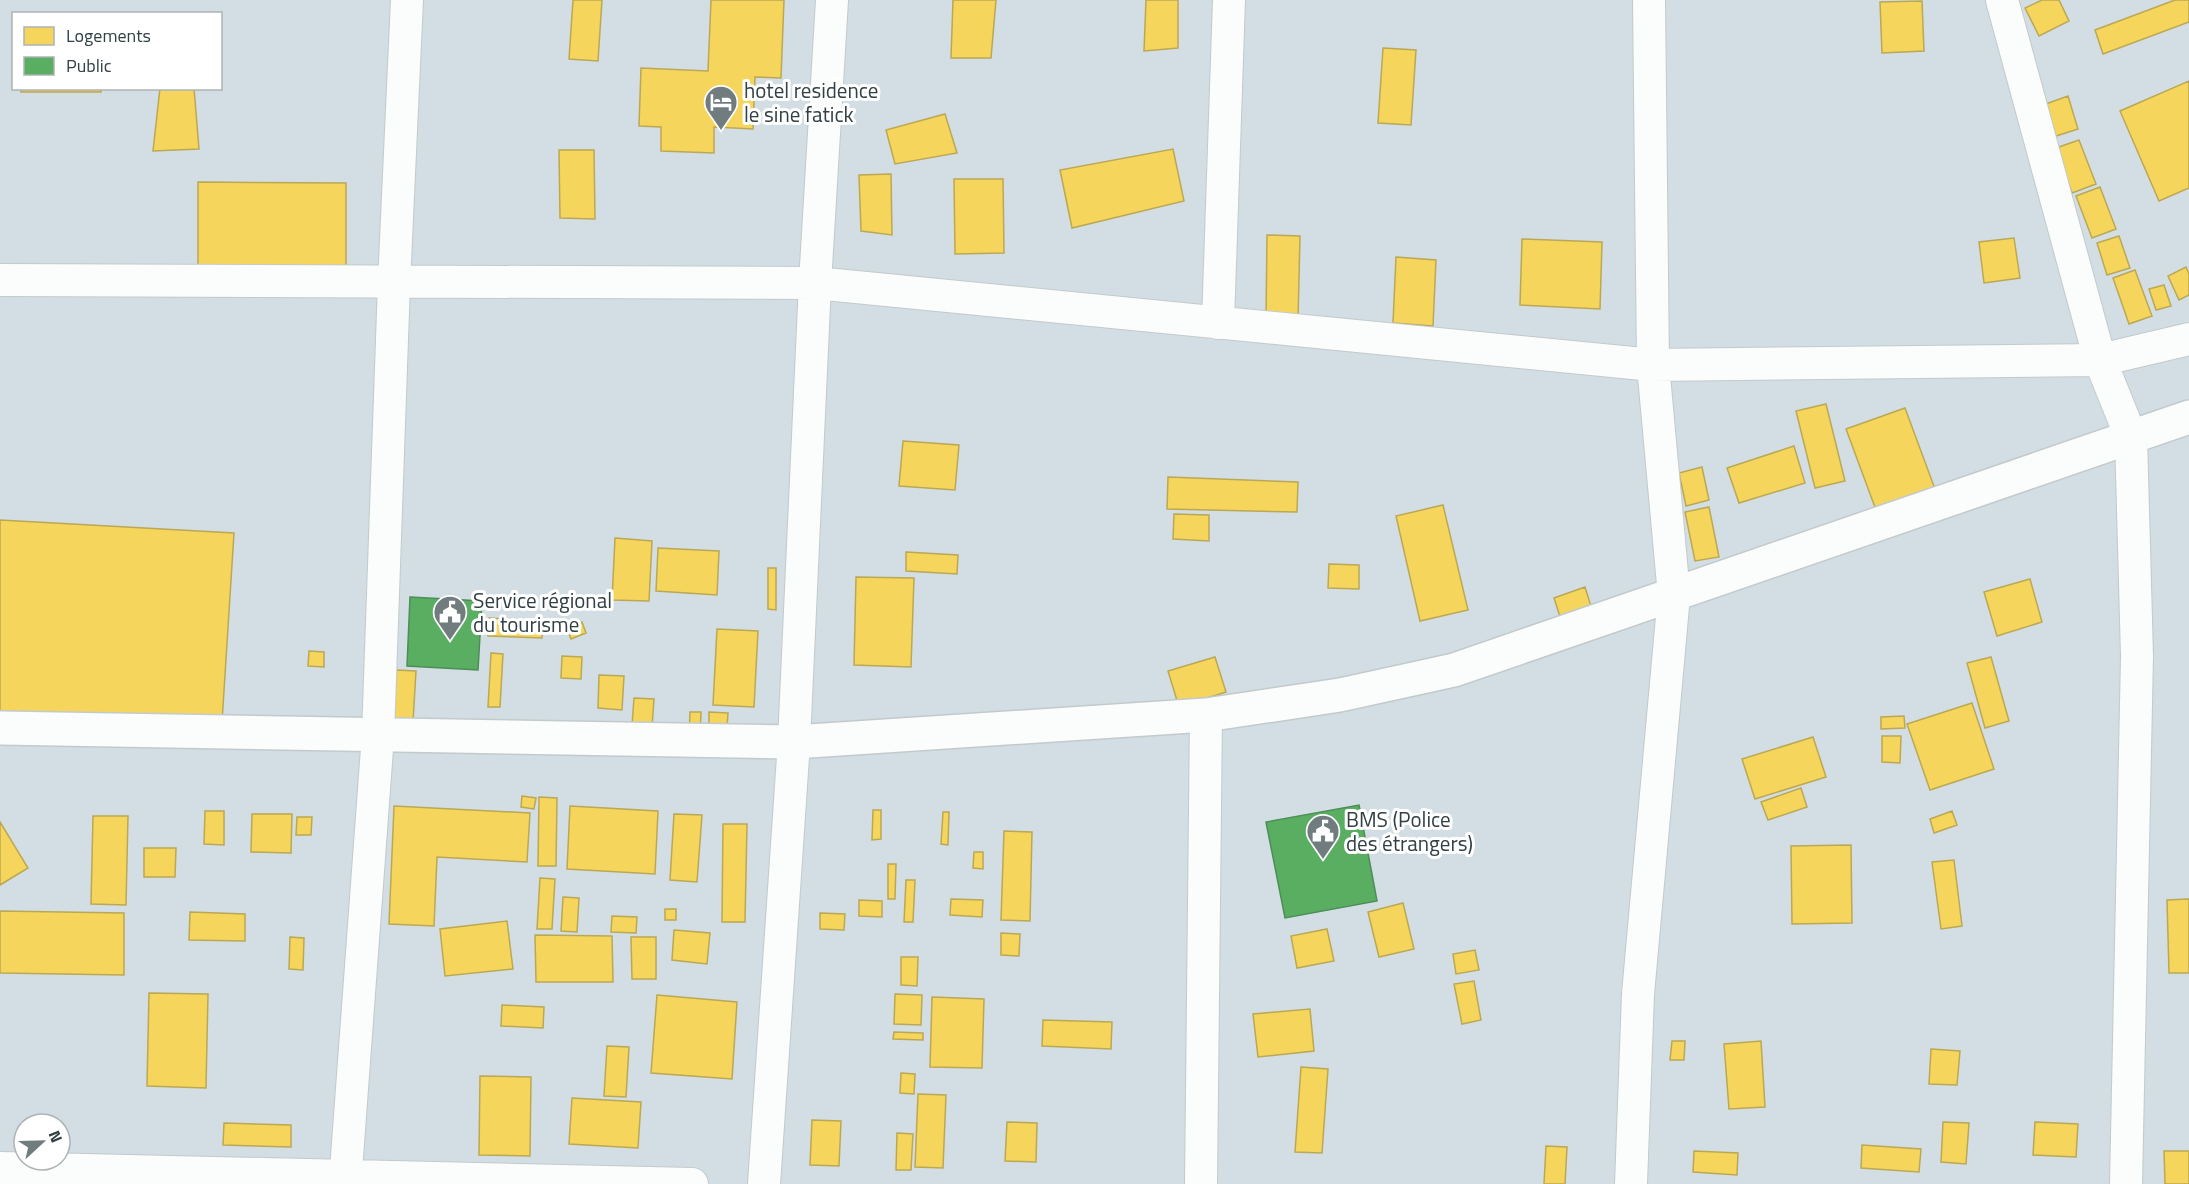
<svg xmlns="http://www.w3.org/2000/svg" width="2189" height="1184" font-family="'Titillium Web',sans-serif">
<rect width="100%" height="100%" fill="#e6ecee"/>
<path fill="#d2dee3" fill-rule="evenodd" d="M0,0H2189V1184H0ZM14,14H220V88H14ZM24,1124H60V1160H24Z"/>
<path fill="#f6d55c" stroke="#bba854" stroke-width="1.5" d="M573,0H602L598,61L569,59Z
M711,0H784L781,78L755,77L753,129L714,127V153L661,151V127L639,126L641,68L708,71Z
M953,0H996L991,58H951Z
M1146,0H1178V48L1144,51Z
M2042,0H2059L2069,21L2039,36L2025,8Z
M2175,0H2189V22L2103,54L2095,30Z
M1922,1L1924,51L1882,53L1880,2Z
M1383,48L1416,50L1411,125L1378,123Z
M2189,81V188L2159,201L2120,111Z
M21,88H101V92H21Z
M160,88H194L199,149L153,151Z
M2068,96L2078,129L2053,137L2043,105Z
M945,114L957,153L895,164L886,130Z
M2079,140L2096,184L2072,193L2056,148Z
M1173,149L1184,201L1072,228L1060,170Z
M559,150H594L595,219L560,218Z
M891,174L892,235L861,231L859,175Z
M954,179H1003L1004,253L955,254Z
M198,182L346,183V275L198,274Z
M2100,187L2116,229L2092,238L2076,196Z
M1267,235L1300,236L1298,320L1266,319Z
M2119,236L2130,268L2107,275L2097,243Z
M2014,238L2020,278L1984,283L1979,242Z
M1522,239L1602,242L1600,309L1520,305Z
M1396,257L1436,260L1433,326L1393,323Z
M2186,267L2189,274V295L2179,300L2168,276Z
M2135,270L2152,316L2129,324L2113,278Z
M2164,285L2171,306L2156,310L2149,289Z
M1826,404L1845,481L1815,488L1796,411Z
M1905,408L1935,489L1876,510L1846,429Z
M903,441L959,445L955,490L899,486Z
M1794,446L1805,483L1739,503L1727,468Z
M1702,467L1709,500L1686,506L1679,473Z
M1168,477L1298,482L1297,512L1167,509Z
M1443,505L1468,610L1420,621L1396,516Z
M1709,507L1719,557L1695,561L1685,512Z
M1174,514L1209,515V541L1173,539Z
M0,520L234,533L222,722L0,715Z
M615,538L652,541L649,601L612,600Z
M658,548L719,551L717,595L656,591Z
M906,552L958,555L957,574L906,571Z
M1329,564L1359,565V589L1328,588Z
M768,568H776V610L768,609Z
M856,577L914,578L911,667L854,665Z
M2030,579L2042,622L1997,636L1984,592Z
M1585,587L1594,616L1563,626L1554,598Z
M489,618L542,621V638L488,636Z
M582,622L586,633L571,639L567,629Z
M717,629L758,631L754,707L713,705Z
M309,651L324,652V667L308,666Z
M491,653L503,654L500,707H488Z
M562,656L582,657L581,679L561,678Z
M1215,657L1226,692L1179,707L1168,671Z
M1991,657L2009,721L1985,728L1967,663Z
M396,670L416,671L413,722L394,721Z
M599,675L624,676L622,710L598,708Z
M634,698L654,699L652,727L632,725Z
M1972,703L1994,769L1930,790L1907,724Z
M690,712H701L700,737L689,736Z
M709,712L728,713L727,727L709,726Z
M1904,716L1905,728L1881,729V717Z
M1882,736H1901L1900,763L1882,762Z
M1813,737L1826,777L1755,799L1742,759Z
M1801,788L1807,807L1768,820L1761,802Z
M522,796L536,798L534,809L521,807Z
M539,797L557,798L556,866H538Z
M394,806L530,813L527,862L437,857L434,926L389,924Z
M570,806L658,811L655,874L567,869Z
M873,810H881V839L872,840Z
M205,811H224V845L204,844Z
M1952,811L1957,825L1934,833L1930,819Z
M943,812H949L948,845L941,844Z
M252,814H292L291,853L251,852Z
M674,814L702,815L697,882L670,880Z
M93,816H128L126,905L91,904Z
M297,817H312L311,835H296Z
M0,822L28,868L0,885Z
M723,824H747L745,922H722Z
M1004,831L1032,832L1030,921L1001,920Z
M1851,845L1852,923L1792,924L1791,846Z
M144,848H176L175,877H144Z
M974,852H983V869L973,868Z
M1954,860L1962,926L1941,929L1932,862Z
M888,864H896L895,899H888Z
M540,878L555,879L552,929H537Z
M906,880H915L913,922H904Z
M563,897L579,898L577,932L561,931Z
M951,899L983,900L982,917L950,915Z
M2189,899V973H2169L2167,900Z
M859,900L882,901V917L859,916Z
M1403,903L1414,949L1379,957L1368,912Z
M665,909H676V920H665Z
M0,911L124,913V975L0,973Z
M190,912L245,914V941L189,940Z
M820,913L845,914L844,930L820,929Z
M612,916L637,917L636,933L611,932Z
M507,921L513,969L445,976L440,929Z
M1327,929L1334,961L1297,968L1291,936Z
M674,930L710,933L707,964L672,960Z
M1001,933L1020,934L1019,956L1001,955Z
M535,935L612,936L613,982H536Z
M290,937L304,938L303,970L289,969Z
M631,937H656V979H632Z
M1475,950L1479,970L1456,974L1453,954Z
M901,957H918L917,986L901,985Z
M1474,981L1481,1020L1462,1024L1454,984Z
M149,993L208,994L206,1088L147,1086Z
M895,994L922,995L921,1025L894,1024Z
M657,995L737,1002L732,1079L651,1073Z
M932,997L984,999L982,1068L930,1067Z
M502,1005L544,1007L543,1028L501,1026Z
M1310,1009L1314,1051L1258,1057L1253,1014Z
M1043,1020L1112,1022L1111,1049L1042,1046Z
M894,1032L923,1033V1040L893,1039Z
M1672,1041H1685L1684,1060H1670Z
M1761,1041L1765,1107L1729,1109L1724,1044Z
M607,1046L629,1047L626,1097L604,1096Z
M1931,1049L1960,1051L1957,1085L1929,1084Z
M1301,1067L1328,1069L1322,1153L1295,1152Z
M901,1073L915,1074L914,1094L900,1093Z
M480,1076L531,1077L530,1156L479,1155Z
M918,1094L946,1095L943,1168L915,1167Z
M572,1098L641,1102L638,1148L569,1144Z
M812,1120L841,1121L839,1166L810,1165Z
M1007,1122L1037,1123L1036,1162L1005,1161Z
M1943,1122L1969,1123L1966,1164L1941,1162Z
M2035,1122L2078,1124L2076,1157L2033,1155Z
M224,1123L291,1125V1147L223,1145Z
M897,1133L913,1134L911,1170H896Z
M1862,1145L1921,1149L1919,1172L1861,1168Z
M1546,1146L1567,1147L1565,1184H1544Z
M1694,1151L1738,1153L1737,1175L1693,1172Z
M2164,1151H2189V1184H2165Z"/>
<path fill="#5aae61" stroke="#4e8d58" stroke-width="1.5" d="M410,597L482,601L478,670L407,666Z
M1359,805L1377,901L1285,918L1266,822Z"/>
<g fill="none" stroke-linecap="round" stroke-linejoin="round">
<defs>
<path id="minor" d="M2002,0L2100,360L2131,437L2137,656L2126,1184
M0,280L815,283L1653,365L2100,360L2189,339
M1218,323L1229,0
M0,1168L692,1184
M345,1184L378,735L394,283L407,0
M764,1184L794,742L815,283L832,0
M1201,1184L1206,715
M1631,1184L1638,994L1674,595L1653,365L1649,0"/>
<path id="tertiary" d="M0,728L794,742L1206,715L1340,695L1454,670L2189,417"/>
</defs>
<use href="#minor" stroke="#c3cacc" stroke-width="34"/>
<use href="#tertiary" stroke="#c3cacc" stroke-width="36"/>
<use href="#minor" stroke="#fbfcfc" stroke-width="32"/>
<use href="#tertiary" stroke="#fbfcfc" stroke-width="33"/>
</g>
<defs>
<symbol id="hotel-pin" viewBox="-11 -11 22 30"><path d="M0 17L-7.5 6A9.5 9.5 0 1 1 7.5 6Z" fill="#717c7f" stroke="#fff"/><path d="M-6-4.5h1.5V1H6V5H4.5V3h-9V5H-6ZM-4 0a1.8 1.8 0 1 1 3.6 0ZM.5 0V-2.5h3Q6-2.5 6 0Z" fill="#fff"/></symbol>
<symbol id="civic-pin" viewBox="-11 -11 22 30"><path d="M0 17L-7.5 6A9.5 9.5 0 1 1 7.5 6Z" fill="#717c7f" stroke="#fff"/><path d="M-.6-6.5H3V-4.5H.6V-3L4-1V1h2V6H-6V1h2V-1L-.6-3ZM-1.2 2.5V6h2.4V2.5Z" fill="#fff"/></symbol>
</defs>
<g fill-rule="evenodd">
<use href="#hotel-pin" x="702" y="83" width="38" height="52"/>
<use href="#civic-pin" x="431" y="593" width="38" height="52"/>
<use href="#civic-pin" x="1304" y="812" width="38" height="52"/>
</g>
<g text-anchor="middle" dominant-baseline="central" stroke-width="6" stroke-linejoin="round" paint-order="stroke">
<g font-size="21" fill="#324043" stroke="#fff" text-anchor="start">
<text x="744" y="90">hotel residence<tspan x="744" dy="24">le sine fatick</tspan></text>
<text x="473" y="600">Service régional<tspan x="473" dy="24">du tourisme</tspan></text>
<text x="1346" y="819">BMS (Police<tspan x="1346" dy="24">des étrangers)</tspan></text>
</g>
</g>
<rect x="12" y="12" width="210" height="78" fill="#ffffff" stroke="#adb3b4" stroke-width="1.5"/>
<rect x="24" y="27" width="30" height="18" fill="#f6d55c" stroke="#adb3b4" stroke-width="1.5"/>
<text x="66" y="42" font-size="18" fill="#324043">Logements</text>
<rect x="24" y="57" width="30" height="18" fill="#5aae61" stroke="#adb3b4" stroke-width="1.5"/>
<text x="66" y="72" font-size="18" fill="#324043">Public</text>
<g transform="translate(42 1142) rotate(68)"><circle r="28" fill="#ffffff" stroke="#adb3b4" stroke-width="1.5"/>
<path d="M0-4.5L10 22L0 15L-10 22Z" fill="#717c7f"/>
<text y="-9" font-size="16" font-weight="bold" text-anchor="middle" fill="#324043">N</text>
</g>
</svg>
